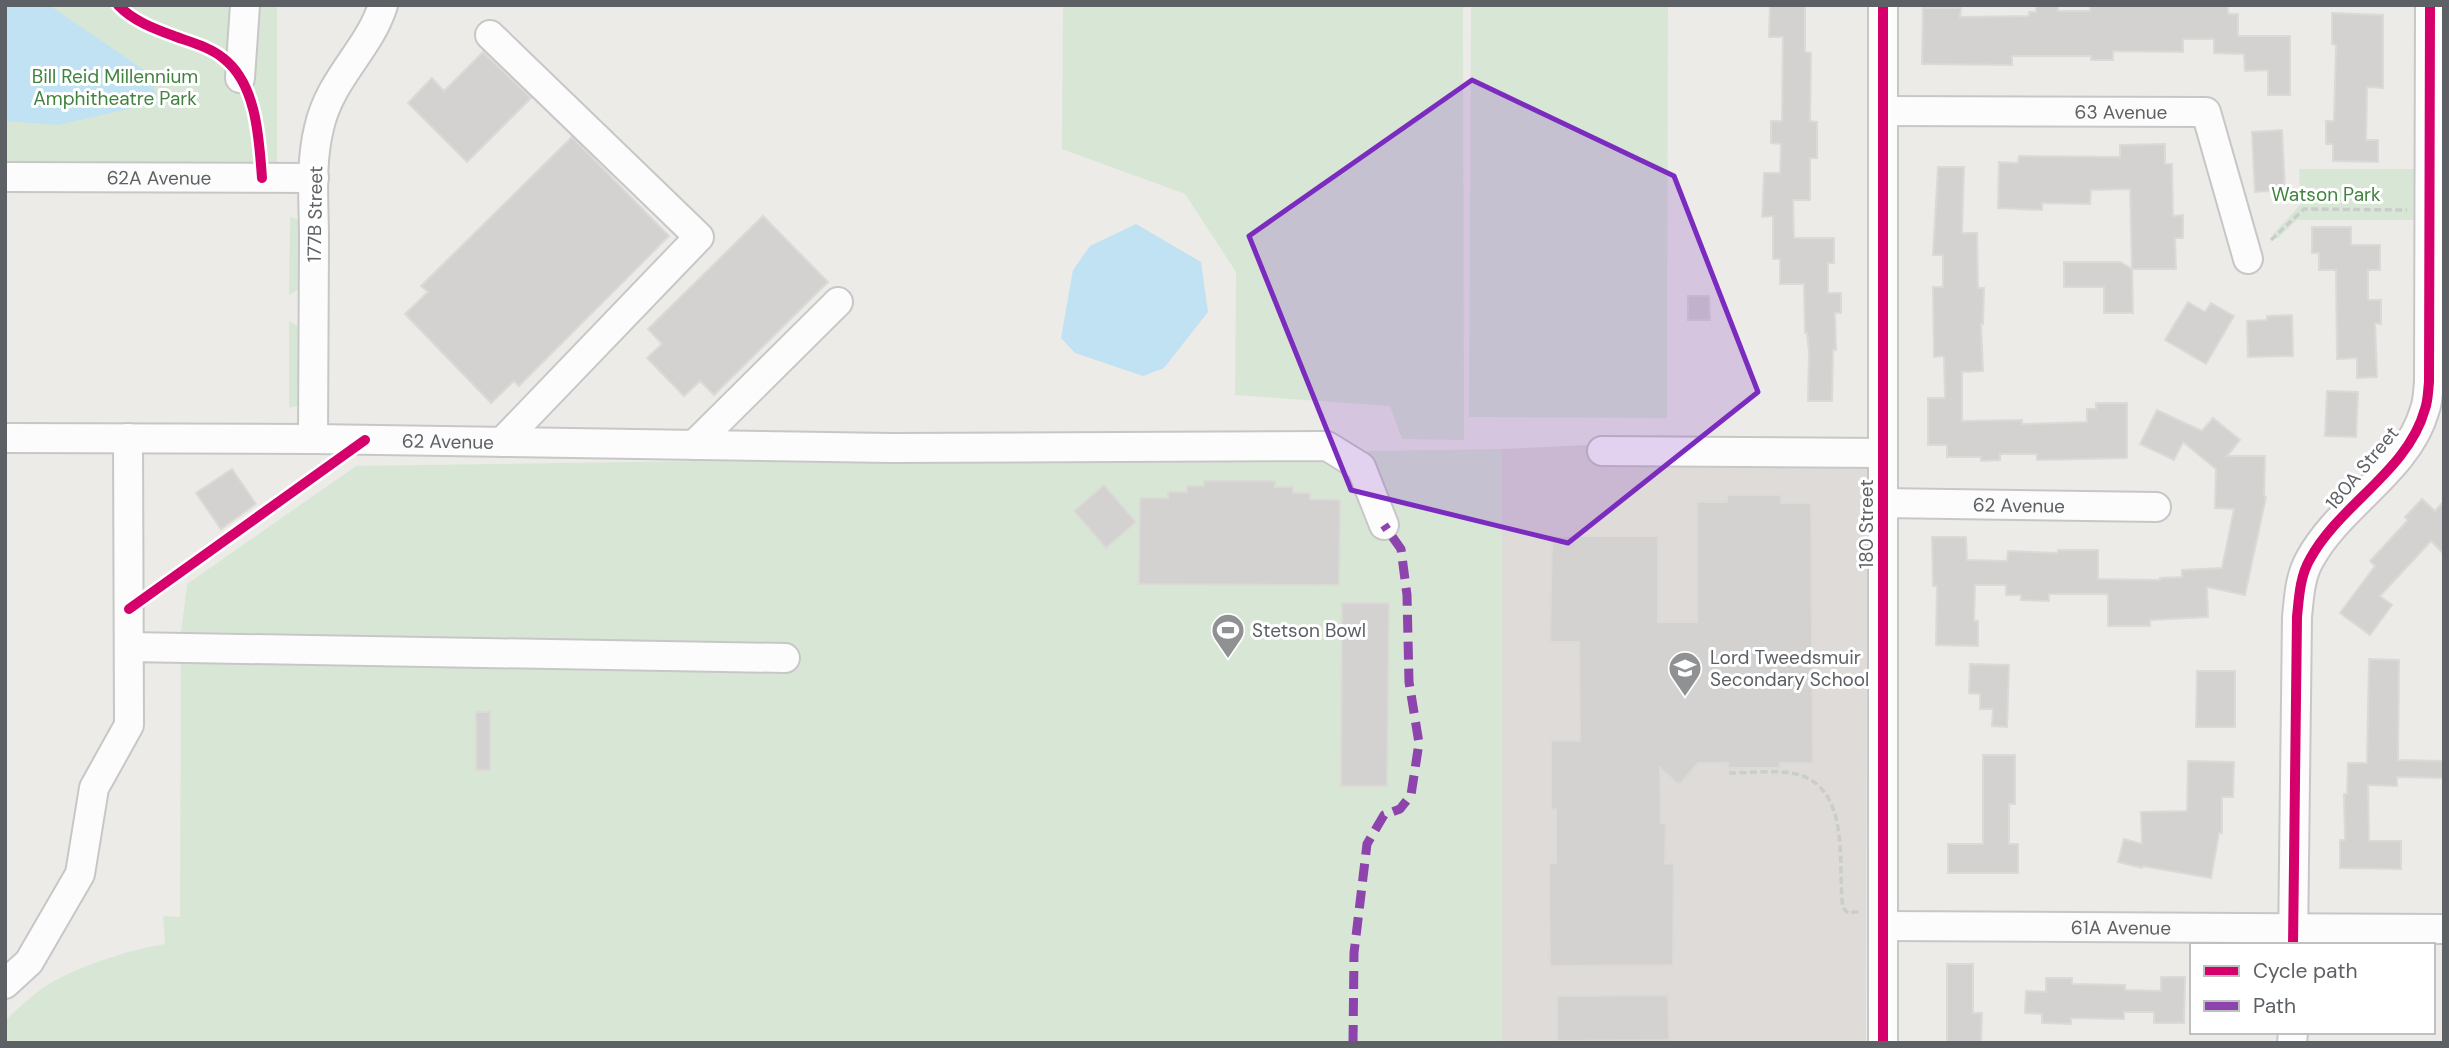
<svg xmlns="http://www.w3.org/2000/svg" width="2449" height="1048" font-family="'DM Sans',sans-serif">
<rect width="100%" height="100%" fill="#ecebe8"/>
<path fill="#dedbd8" d="M1874,437L1873,563L1867,573L1866,1043H1502V449L1674,441L1861,444Z"/>
<path fill="#d8e7d5" d="M5,5H277V170L5,166Z
M1063,5H1463L1464,440L1402,439L1390,406L1235,395L1236,272L1185,194L1062,149Z
M1471,5H1668L1667,418L1469,417Z
M2299,169H2417L2416,220H2297L2277,239L2273,234L2300,205Z
M290,217L303,221L302,288L289,295Z
M289,321L302,328L300,405L289,408Z
M1502,449V1043H5V1021C20,1006 37,990 56,980C88,963 129,950 165,944L163,916L180,917L181,632L187,584L356,466Z"/>
<path fill="#c0e2f2" d="M5,5H49L150,74L158,102L58,125L5,121Z
M1136,224L1201,262L1208,312L1164,368L1143,376L1075,353L1061,338L1073,270L1090,246Z"/>
<path fill="#d3d2d1" stroke="#dbdad7" stroke-width="2" d="M1770,5H1805V52L1811,53L1810,121L1817,122V158H1810V200H1793L1794,238H1834V263H1828V293H1841V313H1835L1836,350H1833L1832,401H1808L1809,351L1807,333H1805L1804,284H1780V259H1773V216L1762,217L1764,173H1780L1781,144L1771,143V121H1782L1783,37H1769Z
M2036,5H2058V11H2090V5H2228V14H2238V36H2290V95H2268V70L2245,71L2244,54L2214,53V39H2183V52L2113,51V60H2091V56H2012V65L1922,64L1923,8H1961L1960,17L2029,16V12H2036Z
M2332,13L2383,15V88L2367,87L2366,140H2378V162L2333,161V144H2326V121H2334L2336,45L2332,44Z
M483,52L531,98L467,162L408,103L432,78L444,91Z
M2282,130L2285,190L2255,192L2252,132Z
M572,137L669,236L519,386L514,381L491,403L405,314L428,292L421,286Z
M2165,144V164H2172L2173,216L2183,215V238H2175L2176,269H2132L2133,313H2104V287H2064V262H2120L2132,269L2130,189L2091,190L2090,204L2042,203V210L1998,208L1999,162L2018,163L2019,156L2120,157V145Z
M1938,167H1964L1962,233H1977L1978,288H1984L1983,324H1981L1983,371L1962,372V421L2022,420V424L2087,422V409H2096V403H2127V458L2037,460V454H2000V460L1981,461V457H1947V445H1928V398H1945L1944,356L1934,357L1933,287H1943V255H1933Z
M763,216L828,282L714,395L700,381L684,396L647,358L662,344L648,329Z
M2312,227H2351V245H2380V270H2368V300H2381V324L2375,323L2377,377L2357,378V358L2337,359L2336,270H2319V253H2312Z
M1688,296H1709L1710,320H1688Z
M2188,302L2205,312L2211,303L2234,316L2206,364L2165,340Z
M2292,315L2293,356L2248,357L2247,321L2267,320V316Z
M2327,391L2358,392L2356,437L2325,436Z
M2157,410L2202,431L2213,418L2240,440L2227,456H2265L2264,496L2266,497L2245,595L2207,587L2208,617L2150,620V626H2108V594H2049V601L2021,600V595H2006V585H1975L1974,621H1978V646L1936,645L1937,586H1933L1932,537H1966L1967,560L2007,561L2008,551L2058,553V550H2098V579L2160,580V578L2182,577V570L2222,568L2234,509L2215,508L2216,469L2183,442L2174,460L2140,444Z
M232,469L256,504L221,529L196,493Z
M1204,481H1275V487H1293V493H1310V499L1340,500L1339,585L1139,584L1140,498H1168V492H1187V486H1204Z
M1104,485L1136,522L1106,548L1074,511Z
M1727,495H1781V503H1811L1813,763H1780V768H1728V763H1698L1679,785L1660,768L1661,823H1666L1665,864L1674,863L1673,965L1550,966L1549,864L1556,863V809L1551,810V740L1580,741L1579,642H1550L1552,536H1658V622H1697V502H1727Z
M2422,499L2435,511L2444,501V554L2431,541L2380,596L2392,605L2370,635L2340,613L2375,566L2370,561L2408,520L2405,517Z
M1342,603H1389L1387,786H1341Z
M2369,659L2399,660L2398,760L2444,761V778L2397,777V786L2368,785L2369,841H2401V869L2340,868V840H2345L2344,794H2347L2348,763H2367Z
M1970,664L2009,665L2007,727L1992,726L1993,709H1980V694L1969,693Z
M2197,671H2235V727H2196Z
M476,712H490V770H476Z
M1983,755H2015V804H2009V844H2018V873H1948V844H1983Z
M2188,761L2234,762L2233,797H2222V833H2219L2211,878L2143,866L2142,868L2118,862L2124,839L2142,844L2141,812L2187,811Z
M1947,964H1973V1013H1982L1981,1043H1947Z
M2161,977H2185L2184,1023H2154V1012H2124V1019L2071,1018V1024L2042,1023V1014L2025,1013L2026,991L2046,992V978H2072V984L2125,985V990L2161,991Z
M1668,995L1669,1040L1557,1041V996Z"/>
<g fill="none" stroke-linecap="round" stroke-linejoin="round">
<defs>
<g id="minor">
<path d="M490,35L699,237L502,442"/>
<path d="M240,78L245,5"/>
<path id="s1" d="M1883,111L2206,112L2248,259"/>
<path id="s2" d="M5,177L314,178"/>
<path id="s3" d="M5,438L313,439L891,448L1327,446L1361,467L1384,525"/>
<path d="M313,439C313,373 314,307 314,240C314,204 310,164 319,128C330,78 369,50 383,5"/>
<path d="M694,445L838,302"/>
<path d="M1602,451L1883,453"/>
<path id="s4" d="M1883,503L2156,507"/>
<path d="M129,647L785,658"/>
<path id="s5" d="M1883,926L2444,929"/>
<path d="M2293,945L2297,617C2299,597 2300,576 2310,559C2340,504 2408,471 2425,409C2428,401 2428,391 2429,382L2430,5"/>
<path d="M5,984L29,962L80,874L94,788L129,725L128,438"/>
<path d="M1883,1043V5"/>
<path d="M2292,1043L2293,1032"/>
</g>
</defs>
<use href="#minor" stroke="#c7c7c7" stroke-width="32"/>
<path stroke="#c9cdcb" stroke-width="3.5" stroke-dasharray="7 3.5" stroke-linecap="butt" d="M2271,240L2304,209L2407,210
M1729,773C1749,773 1781,769 1800,775C1852,792 1837,868 1843,908L1848,913L1861,911"/>
<use href="#minor" stroke="#fcfcfc" stroke-width="28"/>
<path stroke="#8e44ad" stroke-width="9" stroke-dasharray="18 9" stroke-linecap="butt" d="M1353,1043L1354,953L1367,844L1384,815L1400,809L1411,795L1419,743L1409,682L1407,595L1401,549L1384,525"/>
<defs>
<path id="cycleway" d="M118,5C133,21 155,29 174,36C190,42 210,47 223,58C257,84 259,139 262,178
M129,609L365,440
M2293,945L2297,617C2299,597 2300,576 2310,559C2340,504 2408,471 2425,409C2428,401 2428,391 2429,382L2430,5
M1883,1043V5"/>
</defs>
<use href="#cycleway" stroke="#fff" stroke-width="15"/>
<use href="#cycleway" stroke="#d6006c" stroke-width="10"/>
</g>
<path fill="#7b2cbf" fill-opacity="0.2" stroke="#7b2cbf" stroke-width="5" stroke-linejoin="round" d="M1472,80L1674,176L1758,392L1568,543L1351,490L1249,236Z"/>
<defs>
<symbol id="stadium-pin" viewBox="-11 -11 22 30"><path d="M0 17L-7.5 6A9.5 9.5 0 1 1 7.5 6Z" fill="#8f9193" stroke="#fff"/><path d="M0-5a6.5 5 0 1 0 0 10a6.5 5 0 1 0 0-10ZM-3.5-1.8h7v3.6h-7Z" fill="#fff"/></symbol>
<symbol id="school-pin" viewBox="-11 -11 22 30"><path d="M0 17L-7.5 6A9.5 9.5 0 1 1 7.5 6Z" fill="#8f9193" stroke="#fff"/><path d="M0-5L7-2L0 1L-7-2ZM-4 1L0 2.5L4 1V4Q0 6-4 4Z" fill="#fff"/></symbol>
</defs>
<g fill-rule="evenodd">
<use href="#stadium-pin" x="1209" y="611" width="38" height="52"/>
<use href="#school-pin" x="1666" y="649" width="38" height="52"/>
</g>
<g text-anchor="middle" dominant-baseline="central" stroke-width="6" stroke-linejoin="round" paint-order="stroke">
<g font-size="19" fill="#41833e" stroke="#fff">
<text x="115" y="76">Bill Reid Millennium<tspan x="115" dy="22">Amphitheatre Park</tspan></text>
<text x="2326" y="194">Watson Park</text>
</g>
<g font-size="19" fill="#5d6165" stroke="#fff">
<text stroke="none"><textPath href="#s1" startOffset="238">63 Avenue</textPath></text>
<text stroke="none"><textPath href="#s2" startOffset="154">62A Avenue</textPath></text>
<text transform="translate(315 214) rotate(-89)">177B Street</text>
<text stroke="none"><textPath href="#s3" startOffset="443">62 Avenue</textPath></text>
<text transform="translate(2362 468) rotate(-50)">180A Street</text>
<text stroke="none"><textPath href="#s4" startOffset="136">62 Avenue</textPath></text>
<text transform="translate(1866 524) rotate(-90)">180 Street</text>
<text stroke="none"><textPath href="#s5" startOffset="238">61A Avenue</textPath></text>
</g>
<g font-size="19" fill="#5d6165" stroke="#fff" text-anchor="start">
<text x="1252" y="630">Stetson Bowl</text>
<text x="1710" y="657">Lord Tweedsmuir<tspan x="1710" dy="22">Secondary School</tspan></text>
</g>
</g>
<rect width="2449" height="1048" fill="none" stroke="#5d6165" stroke-width="14"/>
<rect x="2190" y="943" width="245" height="91" fill="#ffffff" stroke="#bec0c1" stroke-width="2"/>
<rect x="2204" y="966" width="35" height="10" fill="#d6006c" stroke="#bec0c1" stroke-width="2"/>
<text x="2253" y="978" font-size="21" fill="#5d6165">Cycle path</text>
<rect x="2204" y="1001" width="35" height="10" fill="#8e44ad" stroke="#bec0c1" stroke-width="2"/>
<text x="2253" y="1013" font-size="21" fill="#5d6165">Path</text>
</svg>
